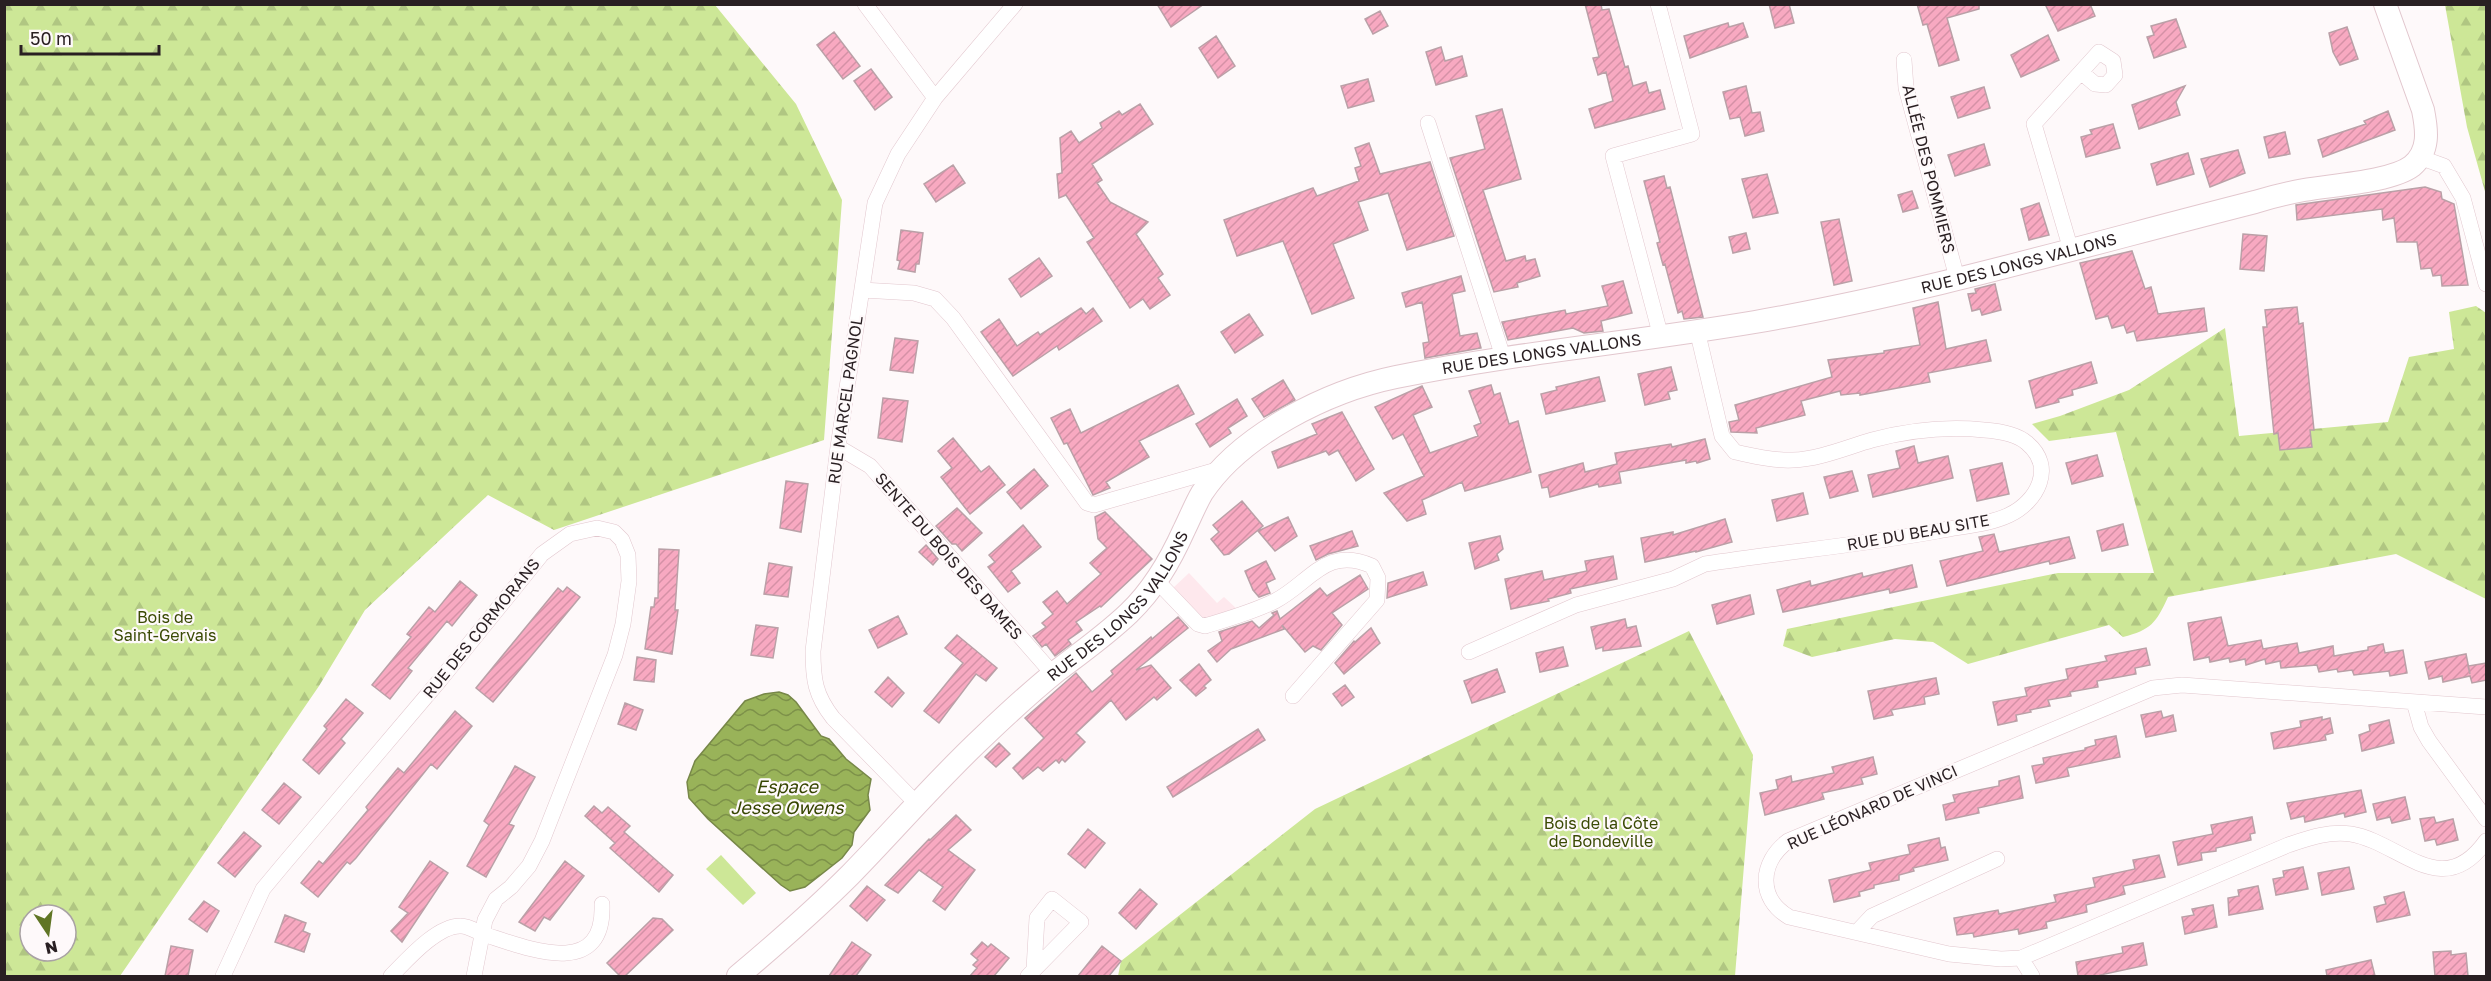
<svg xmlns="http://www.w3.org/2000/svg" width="2491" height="981" font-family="'Golos Text',sans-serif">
<defs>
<pattern id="forest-firs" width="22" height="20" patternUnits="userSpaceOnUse" patternTransform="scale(1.5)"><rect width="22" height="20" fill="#cde797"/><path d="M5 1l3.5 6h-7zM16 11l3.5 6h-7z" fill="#b0c682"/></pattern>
<pattern id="water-waves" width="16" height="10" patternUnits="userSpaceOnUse" patternTransform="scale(1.5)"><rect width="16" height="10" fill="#99b359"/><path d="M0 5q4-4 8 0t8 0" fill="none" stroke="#7d9149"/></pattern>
<pattern id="building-hatch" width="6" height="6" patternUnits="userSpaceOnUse" patternTransform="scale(1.5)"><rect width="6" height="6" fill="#f8a9c1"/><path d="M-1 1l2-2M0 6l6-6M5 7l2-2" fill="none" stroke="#d591a6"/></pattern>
</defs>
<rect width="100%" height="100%" fill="#fef9fa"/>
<path fill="#fee8ed" d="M1189,573L1217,603L1224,597L1238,610L1203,620L1172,589Z"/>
<path fill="#cde797" d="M721,855L756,893L743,905L706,869Z"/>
<path fill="url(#forest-firs)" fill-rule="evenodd" d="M5,4L715,5L796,104L842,200L824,440L554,530L488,495L365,610L319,686L120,976H5ZM30,915H66V951H30Z
M2445,5H2486V195L2467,127Z
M2476,306L2486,313V599L2396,554L2168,597C2156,623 2151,630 2123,637L2109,625L1968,664L1933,642L1895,639L1812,657L1783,646L1787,629L2058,573H2154L2116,432L2049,441L2032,424L2060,416L2129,390L2225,328L2239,436L2388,422L2409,357L2454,349L2449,312Z
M1689,631L1753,755L1735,976H1118L1121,961L1315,809Z"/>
<path fill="url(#water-waves)" stroke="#778748" stroke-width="1.5" d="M779,692L788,695L796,702L821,736L829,739L846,759L871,779L868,795L870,810L854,832L852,845L842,858L805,887L790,891L781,885L708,819L689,798L687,782L695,761L745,701L764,694Z"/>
<path fill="url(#building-hatch)" stroke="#baa0a7" stroke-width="1.5" d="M1157,4H1204L1171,27Z
M1585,4H1601L1602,10L1609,9L1625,67L1628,66L1633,86L1646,82L1649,93L1660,90L1665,109L1595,128L1589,109L1613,101L1606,72L1598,75L1593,58L1599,57Z
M1769,4H1789L1794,23L1775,28Z
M1917,4H1979V9L1947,18L1959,60L1939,66L1927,24L1923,25Z
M2045,4H2090L2095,16L2058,31Z
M1380,11L1388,26L1373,34L1365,19Z
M2176,19L2186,47L2154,58L2147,37L2154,35L2151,26Z
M1728,23L1729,27L1743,23L1748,37L1690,58L1684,36Z
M2347,27L2358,59L2340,65L2333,52L2329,33Z
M834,32L860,66L843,79L817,45Z
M2048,35L2059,60L2021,77L2011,55Z
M1216,36L1235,66L1218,78L1199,48Z
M1441,47L1445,61L1462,56L1467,76L1436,85L1426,52Z
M871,69L892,97L875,110L854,81Z
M1368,79L1374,101L1348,108L1341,86Z
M1746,86L1752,113L1760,112L1764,131L1745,136L1740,117L1730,119L1723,92Z
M2185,86L2176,102L2180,115L2139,129L2132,105Z
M1984,87L1990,108L1958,118L1951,97Z
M1140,104L1153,124L1092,164L1102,180L1097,183L1110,202L1148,222L1136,234L1163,274L1158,278L1170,295L1150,309L1143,299L1130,308L1087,242L1094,238L1066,195L1059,198L1057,174L1062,173L1060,138L1071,131L1079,143L1102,128L1100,123L1119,111L1122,115Z
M1502,109L1521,179L1483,190L1506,261L1525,256L1526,261L1535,259L1540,276L1517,283L1518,287L1494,292L1450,158L1485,149L1476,116Z
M2388,111L2395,130L2323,157L2318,140L2366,124L2364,121Z
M2113,124L2120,148L2086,157L2081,137L2092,134L2090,130Z
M2285,132L2290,154L2269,158L2264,137Z
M1369,143L1380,174L1430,162L1454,236L1407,250L1388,193L1358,202L1368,230L1333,244L1354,298L1312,314L1283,241L1237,256L1224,220L1313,188L1317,196L1359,181L1355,168L1361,166L1355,148Z
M1984,144L1990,165L1955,176L1948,155Z
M2238,150L2245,173L2210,187L2201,159Z
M2188,153L2194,174L2157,185L2151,164Z
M953,165L965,183L936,202L924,184Z
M1767,174L1778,213L1753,218L1742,179Z
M1664,176L1667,188L1670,187L1703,317L1684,319L1682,311L1678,313L1665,264L1663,265L1657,243L1660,242L1644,181Z
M2425,187L2441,192L2442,199L2454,204L2468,285L2442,286L2441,275L2433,276L2431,268L2421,269L2417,242H2397L2394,218L2383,220L2382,209L2297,220L2296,205Z
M1912,191L1918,208L1903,212L1898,195Z
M2039,203L2049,235L2029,240L2021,209Z
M1839,219L1852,281L1834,285L1821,222Z
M901,230L923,233L919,264H916L915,272L898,269L900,261L897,260Z
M1746,233L1750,249L1733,253L1729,237Z
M2243,234L2267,236L2264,271L2240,269Z
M2132,251L2145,289L2151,287L2158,314L2204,308L2207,331L2137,341L2134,331L2127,333L2124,325L2112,328L2108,316L2096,319L2080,263Z
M1039,258L1052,276L1021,297L1009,279Z
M1461,276L1465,291L1452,294L1460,336L1477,333L1481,348L1425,358L1423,343L1429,342L1422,302L1406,307L1402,293Z
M1623,281L1632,313L1601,321L1603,331L1584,333L1573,328L1508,340L1502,322L1565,310L1566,314L1608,306L1602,286Z
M1995,284L2001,310L1982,315L1980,309L1972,311L1968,294L1976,293L1975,289Z
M1938,302L1946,349L1986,340L1991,361L1928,373L1930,382L1860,395V393L1841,395L1840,391L1801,401L1805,415L1756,428L1757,433L1731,432L1729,422L1739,420L1735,405L1832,377L1828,360L1884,353V351L1920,345L1913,308Z
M2297,307L2299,324L2303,323L2314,430H2310L2312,447L2280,450L2278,433L2274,434L2263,327H2267L2265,310Z
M1081,308L1086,314L1093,308L1102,321L1059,350L1057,346L1013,376L981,332L999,319L1017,346L1038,332L1040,335Z
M1249,314L1263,335L1235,353L1221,332Z
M895,338L918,341L913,373L890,370Z
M2091,362L2097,383L2072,390L2073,395L2058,399L2059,402L2036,408L2029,381Z
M1671,367L1677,390L1668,392L1670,399L1645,405L1638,374Z
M1599,377L1605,401L1546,414L1541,394L1557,390L1556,387Z
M1283,380L1295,400L1264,417L1252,399Z
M1178,385L1194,414L1139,441L1149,457L1106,482L1110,488L1093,495L1067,443L1064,444L1051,418L1070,409L1081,433Z
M1491,385L1494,395L1500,393L1509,424L1518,421L1531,472L1465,491L1462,482L1422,500L1426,514L1407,521L1384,493L1424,476L1403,434L1393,439L1375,407L1422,386L1432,407L1413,415L1430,453L1478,436L1474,426L1481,423L1469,391Z
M883,398L908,401L902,442L878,438Z
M1237,399L1247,416L1228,428L1231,433L1210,447L1196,424Z
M1342,412L1374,469L1356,481L1338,450L1329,455L1326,451L1278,468L1272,452L1317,434L1312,424Z
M953,438L981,472L989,466L1005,485L970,514L941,477L952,468L938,451Z
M1705,439L1710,459L1697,463L1696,461L1686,463V460L1619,472L1621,483L1599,487L1598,484L1550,497L1548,487L1542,488L1539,475L1583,463L1585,472L1617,464L1615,453L1671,444L1672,447Z
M1914,446L1918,463L1948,456L1953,478L1873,497L1868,475L1900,468L1896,451Z
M2097,455L2103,476L2072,484L2066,463Z
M2002,463L2009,494L1977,501L1970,470Z
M1034,469L1048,486L1021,509L1007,492Z
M1852,471L1858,491L1830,498L1824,477Z
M786,481L808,484L801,532L780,528Z
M1803,493L1808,514L1777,521L1772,500Z
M1242,501L1263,526L1229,554L1224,555L1211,539L1219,532L1213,525Z
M957,508L982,533L962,551L956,544H952L936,526Z
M1105,512L1152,559L1101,607L1100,606L1076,622L1082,630L1068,640L1071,644L1055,656L1046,644L1042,647L1033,636L1046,627L1042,623L1053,614L1043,602L1057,591L1067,604L1101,574L1090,563L1107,548L1098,539L1095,517Z
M1288,517L1297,536L1275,551L1258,531Z
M1725,519L1732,542L1696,552V551L1645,562L1641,538L1673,532V535Z
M2123,524L2128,545L2102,551L2097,531Z
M1023,525L1041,547L1011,571L1020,583L1008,592L988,567L995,562L989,555Z
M1352,531L1358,546L1328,554L1316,560L1310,546Z
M1994,534L1999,552L2069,537L2075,558L2050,564L2049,561L1947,586L1940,561L1983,551L1979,537Z
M1500,536L1503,549L1497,554L1499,560L1475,569L1469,543Z
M926,545L938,559L933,565L919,552Z
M659,549L679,550L675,610H678L672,654L645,649L651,607H654L655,598H658Z
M1613,556L1617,579L1570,589L1571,593L1548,599L1549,601L1511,609L1505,579L1542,571L1544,580L1587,571L1585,561Z
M1266,561L1275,579L1266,583L1270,593L1259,597L1253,590L1245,571Z
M769,563L792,567L788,597L764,594Z
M1912,565L1917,587L1890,593L1889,589L1783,612L1777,590L1810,581L1811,586L1862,573L1863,577Z
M1423,572L1427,585L1387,598L1388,583Z
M1360,575L1368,589L1332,613L1342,625L1321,650L1313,646L1305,652L1282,625L1284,629L1231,649L1217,662L1208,651L1222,641L1219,632L1252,621L1259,628L1274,615L1272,613L1277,611L1280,619L1320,588L1327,596Z
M460,581L477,595L452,626L447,621L408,668L412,671L390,699L372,685L411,637L407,634L429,607L435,612Z
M567,587L580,597L493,702L476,688L558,588L563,592Z
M1750,595L1754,614L1717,624L1712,605Z
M898,616L907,634L878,648L869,630Z
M1178,617L1188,628L1136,670L1151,665L1171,688L1157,700L1154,697L1126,720L1111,700L1076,733L1085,742L1065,762L1062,759L1059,763L1056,760L1043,771L1038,767L1023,779L1013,768L1044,738L1025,718L1076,673L1092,692L1113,674L1111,671L1151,637L1152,639Z
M2221,617L2228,646L2261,640L2263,649L2297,643L2299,653L2333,646L2334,656L2368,650V647L2383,644L2385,653L2403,650L2407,673L2390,676L2389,671L2354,675L2352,670L2338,672L2337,669L2319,672L2317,665L2281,668L2280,661L2266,664L2265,659L2246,665L2245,659L2230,662L2229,658L2210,662L2209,657L2194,660L2188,623Z
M1625,619L1627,628L1636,626L1641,646L1603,651V647L1596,649L1591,627Z
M756,625L778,628L773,658L751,655Z
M1371,628L1380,643L1344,674L1335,663L1354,641L1355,642Z
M957,635L997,668L986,681L976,674L939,723L924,711L963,663L945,648Z
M1563,647L1568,666L1540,672L1536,653Z
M2146,648L2150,665L2135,668L2136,674L2097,681L2098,687L2070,692L2071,696L2048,700L2050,706L2030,710L2031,712L2016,715L2017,721L1998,725L1993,702L2027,696L2025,688L2068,679L2066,669L2107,661L2105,656Z
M2466,654L2470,674L2468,666L2487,663V680L2472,683L2470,676L2443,682L2442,676L2429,679L2425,662Z
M637,657L656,660L654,682L634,680Z
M1199,664L1211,680L1204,686L1206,688L1196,696L1180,680Z
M1497,669L1505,692L1472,703L1464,681Z
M888,677L904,693L892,707L875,692Z
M1936,678L1939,694L1924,697L1925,704L1891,710L1893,715L1874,719L1868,691Z
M1345,685L1354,697L1342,706L1333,694Z
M346,699L363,713L341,739L345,743L319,774L303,760L327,729L324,726Z
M625,703L643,710L636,730L618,724Z
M455,711L472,726L437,769L431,764L356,858L350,864L347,862L318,897L301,883L319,861L323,864L368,810L366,807L398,768L404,773Z
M2161,711L2163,718L2173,715L2176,731L2146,737L2141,715Z
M2322,717V720L2330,718L2333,733L2325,735L2326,740L2274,749L2271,733L2301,727L2300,721Z
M2389,720L2394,743L2362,751L2359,735L2370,731L2369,725Z
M1258,729L1265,740L1173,797L1167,787Z
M2116,736L2120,757L2067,768L2069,776L2036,783L2032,766L2044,764L2043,758L2085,750V748L2096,745L2095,740Z
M999,743L1010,754L996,767L985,757Z
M1873,757L1877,774L1861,778L1863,784L1822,793L1824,799L1765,815L1760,793L1778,789L1776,780L1791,776L1792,782L1834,773L1832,767Z
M515,766L535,777L509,824L514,826L486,877L467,866L489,825L484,821Z
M2019,776L2023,798L1978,808L1979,813L1946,820L1943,805L1955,802L1953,795L1999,786V781Z
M284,783L301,797L279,824L262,810Z
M2361,790L2366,812L2345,817L2344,813L2305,822L2304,816L2291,819L2287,803Z
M2405,797L2410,819L2392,823L2390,817L2377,820L2373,804Z
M594,806L602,813L608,807L630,826L624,832L673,875L659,892L610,848L615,843L585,816Z
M956,815L971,830L948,850L975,870L945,910L933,901L943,887L919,870L898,893L885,885L929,839L930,840Z
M2252,817L2255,833L2250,834L2251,840L2216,848V851L2201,853L2202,860L2178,865L2173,842L2213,834L2211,825Z
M2434,817L2436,823L2453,819L2458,840L2437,845L2435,839L2425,841L2420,819Z
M1088,829L1105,843L1085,868L1068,854Z
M244,832L261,846L235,877L218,863Z
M1939,838L1941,848L1945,847L1948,860L1913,868L1914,871L1899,875V880L1874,885V888L1859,892L1860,896L1834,902L1829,880L1871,870L1869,863L1910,854L1908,845Z
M2159,855L2165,877L2123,886L2125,894L2086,905L2087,912L2046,922L2047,928L2019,934L2018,929L1974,937L1973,933L1957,935L1954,918L1998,910L1999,914L2056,902L2054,895L2095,887L2093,878L2135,869L2133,860Z
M430,861L448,873L402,942L391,931L408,913L399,907Z
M565,861L584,876L550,920L544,917L535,931L519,922Z
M2303,867L2308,889L2276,895L2273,879L2284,877L2283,871Z
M2349,867L2354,889L2322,895L2318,873Z
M867,886L885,900L867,921L850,906Z
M2258,886L2263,909L2229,915L2228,898L2239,896L2238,890Z
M1140,889L1157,904L1136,929L1119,913Z
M2404,892L2410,915L2377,922L2374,907L2386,904L2384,897Z
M204,901L219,911L207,932L189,919Z
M2213,905L2217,927L2185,934L2182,917L2194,915L2192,909Z
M285,915L306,923L303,931L310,934L304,952L275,942Z
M653,918L662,919L673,930L625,976H620L607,963Z
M852,942L871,955L856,976H829Z
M982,942L988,947L991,944L1009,958L994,976H970L977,968L973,965L978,960L971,954Z
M2143,943L2147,965L2100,975V976H2078L2076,962L2123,953L2122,947Z
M171,946L193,950L188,976H165Z
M1102,946L1121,961L1109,976H1078Z
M2451,951V955L2466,953L2468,976H2435L2433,952Z
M2371,960L2375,976H2327L2326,970Z"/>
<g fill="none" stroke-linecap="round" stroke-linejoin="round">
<defs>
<path id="street" d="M865,4L935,98
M1658,4L1692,134L1613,156L1661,337
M1904,60L1906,88L1957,278
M1428,123L1504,360
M2419,157L2444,166L2463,198L2486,284
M2071,250L2034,124L2099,52L2113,61L2115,75L2106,85L2095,84L2082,73
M862,290L914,293L935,299L953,318L1087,503L1094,505L1220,469
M838,447L870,466L1053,674
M1157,581L1198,624L1205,626C1228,619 1253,612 1275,601C1310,583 1326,545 1372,566L1378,578L1377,600L1293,696
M1469,652L1576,605L1673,579L1705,564C1782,552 1861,545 1938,531C1961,526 1988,525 2009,515C2037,502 2056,467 2027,443C2017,434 1998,431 1984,430C1945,426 1910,430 1872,440C1847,447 1820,459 1793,460C1774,461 1754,456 1735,452L1722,436L1697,330
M2414,702L2421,727L2429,741L2486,819
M2486,707L2182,685L2153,688L1788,841C1760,862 1757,898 1789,917L1949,954L2001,959L2021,958L2288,845C2309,838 2328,831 2351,834C2400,842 2442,903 2486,841
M916,803L833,718C815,695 813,679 813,651L838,447L875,203L898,154L935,98L1015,4
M1857,932L1872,916L1997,859
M2021,958L2032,976
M223,976L263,889L283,865L440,680L542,554L570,534L597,528L614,532L622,540L628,555L629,581L623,624L615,655L542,841L529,866L511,887L496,899L485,920L474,976
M391,976C406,961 437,925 461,926C468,926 476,931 483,934C527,948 605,981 602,904
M1028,976L1081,922L1052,899L1037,918L1034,969"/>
<g id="secondary">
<path id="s1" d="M738,976C776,944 814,911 850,875C895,829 936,781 983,737C1007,714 1032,691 1058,670C1082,652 1107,634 1129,613C1154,589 1170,561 1184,530C1190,518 1195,505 1202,493C1241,434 1328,391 1396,377C1515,353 1636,342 1755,322C1924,293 2089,244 2255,202C2271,197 2288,193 2304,190C2331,185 2391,182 2412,166C2430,151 2427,130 2423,110L2385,4"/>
</g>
</defs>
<use href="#street" stroke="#e2c7ce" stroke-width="16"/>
<use href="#secondary" stroke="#e2c7ce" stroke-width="24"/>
<use href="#street" stroke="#fff" stroke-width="15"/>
<use href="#secondary" stroke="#fff" stroke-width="22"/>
</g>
<g text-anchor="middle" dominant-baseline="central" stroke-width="4.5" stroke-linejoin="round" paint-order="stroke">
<g font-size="16" fill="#291f22" stroke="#fef9fa">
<text transform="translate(1929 169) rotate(76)">ALLÉE DES POMMIERS</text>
<text stroke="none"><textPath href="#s1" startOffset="1540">RUE DES LONGS VALLONS</textPath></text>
<text stroke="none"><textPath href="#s1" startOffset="1054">RUE DES LONGS VALLONS</textPath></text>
<text transform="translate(845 400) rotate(-82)">RUE MARCEL PAGNOL</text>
<text transform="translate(1918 532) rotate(-10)">RUE DU BEAU SITE</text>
<text transform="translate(949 556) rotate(49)">SENTE DU BOIS DES DAMES</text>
<text stroke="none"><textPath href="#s1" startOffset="532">RUE DES LONGS VALLONS</textPath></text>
<text transform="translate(481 628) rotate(-51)">RUE DES CORMORANS</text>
<text transform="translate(1872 807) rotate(-24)">RUE LÉONARD DE VINCI</text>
</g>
<g font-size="16" fill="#3a4a04" stroke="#fef9fa">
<text x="165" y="617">Bois de<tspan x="165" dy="18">Saint-Gervais</tspan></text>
<text x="1601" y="823">Bois de la Côte<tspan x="1601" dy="18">de Bondeville</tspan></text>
</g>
<g font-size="18" font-style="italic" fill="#364500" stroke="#fef9fa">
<text x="787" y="786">Espace<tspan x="787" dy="21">Jesse Owens</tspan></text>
</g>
</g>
<rect width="2491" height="981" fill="none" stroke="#291f22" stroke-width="12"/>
<g transform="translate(48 933) rotate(167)"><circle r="28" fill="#fef9fa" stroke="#a9a2a4" stroke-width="1.5"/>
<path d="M0-4.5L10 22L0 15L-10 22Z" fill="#607525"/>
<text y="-9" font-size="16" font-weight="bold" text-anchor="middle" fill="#291f22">N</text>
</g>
<path d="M21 45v9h138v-9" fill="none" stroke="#291f22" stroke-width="3"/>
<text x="30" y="45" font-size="18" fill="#291f22" stroke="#fef9fa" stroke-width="4.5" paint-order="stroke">50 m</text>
</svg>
